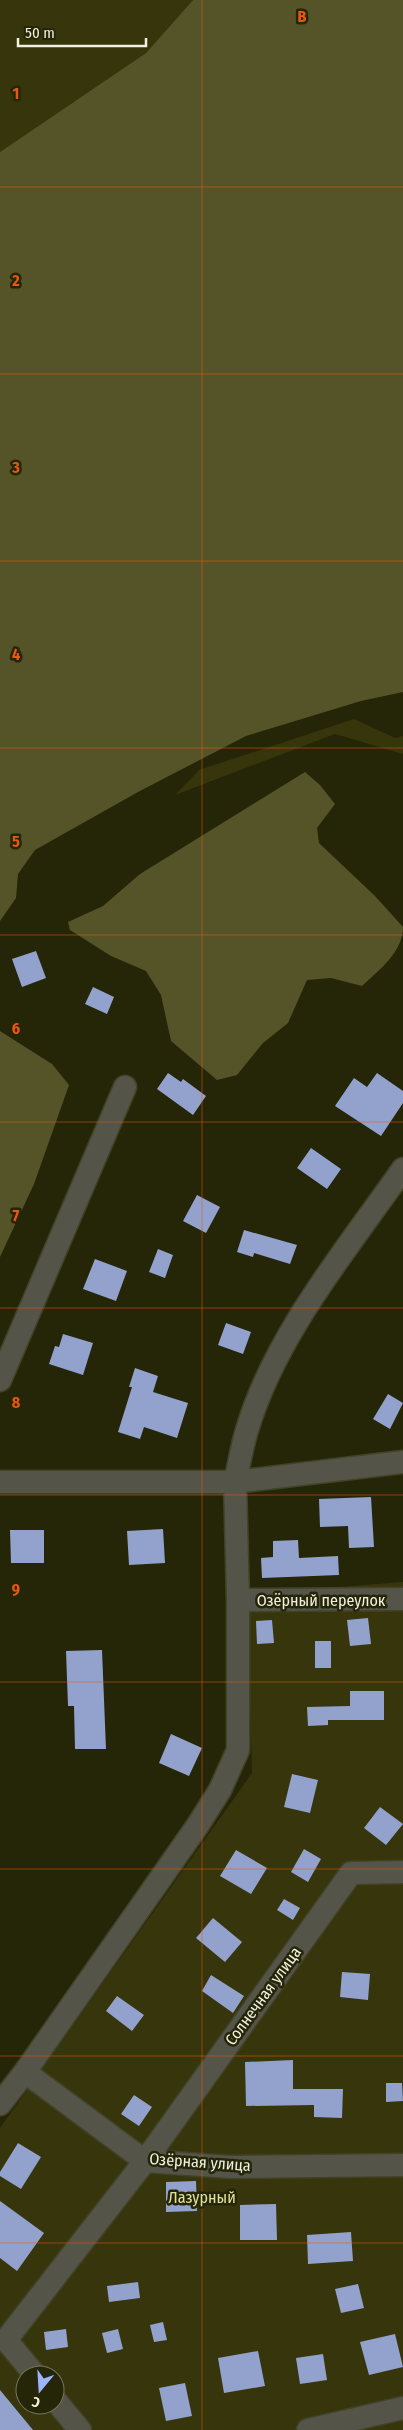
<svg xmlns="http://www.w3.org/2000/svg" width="403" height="2430" font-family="'Fira Sans Condensed',sans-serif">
<rect width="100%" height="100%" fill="#252508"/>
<path fill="#37350c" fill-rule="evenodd" d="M0,0H193L146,53L0,152Z
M354,719L395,738L403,736V754L335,734L175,795L199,770Z
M403,1582V2430H0V2128L252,1773L247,1594ZM25,2375H55V2405H25Z"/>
<path fill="#555428" d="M193,0H403V692L361,701L246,736L138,792L35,850L18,874L16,898L0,921V152L146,53Z
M305,772L320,785L335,804L317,828L319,843L375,896L403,927C403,952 379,970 362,986L331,978L307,980L288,1023L263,1043L237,1075L217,1080L171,1041L161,995L146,971L111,956L70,930L68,922L103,906L140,874Z
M0,1031L52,1064L69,1085L34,1184L0,1257Z"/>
<path fill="#93a2cc" d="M36,951L46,978L22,987L12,959Z
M93,987L114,997L107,1014L85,1004Z
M168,1073L181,1082L183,1079L206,1096L193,1115L157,1089Z
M377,1073L403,1091V1103L381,1136L335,1106L354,1078L367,1087Z
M311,1148L341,1169L327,1189L297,1168Z
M197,1195L220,1207L206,1233L183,1221Z
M244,1230L297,1245L290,1264L254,1253L253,1257L237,1252Z
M158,1249L173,1255L165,1278L149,1272Z
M95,1259L127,1271L116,1301L83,1289Z
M226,1323L251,1332L243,1354L218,1345Z
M63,1334L93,1343L83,1375L49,1364L55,1346L59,1347Z
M135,1368L158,1376L153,1392L188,1403L177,1438L144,1427L140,1439L118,1432L132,1387H129Z
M388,1394L403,1403L390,1429L373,1419Z
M371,1497L374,1547L349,1548L348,1526L320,1527L319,1499Z
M163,1529L165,1563L129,1565L127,1531Z
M10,1530H44V1563H11Z
M298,1540L299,1558L338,1556L339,1575L262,1578L261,1558L273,1557V1541Z
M368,1618L371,1644L350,1646L347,1620Z
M272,1620L274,1643L257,1644L256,1621Z
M315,1641H331V1668H315Z
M102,1650L106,1749H75L74,1706H68L66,1651Z
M350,1691H384V1720H328V1725L308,1726L307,1707L350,1706Z
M171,1734L202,1748L189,1776L159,1763Z
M292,1774L318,1780L310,1813L284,1807Z
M380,1807L403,1824L386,1845L364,1828Z
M304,1849L321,1859L308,1882L291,1872Z
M236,1850L267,1868L251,1894L220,1876Z
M284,1899L300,1908L293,1920L277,1910Z
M213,1918L242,1942L225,1962L196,1938Z
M342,1972L370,1974L368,2000L340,1997Z
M211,1975L244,1996L233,2013L202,1991Z
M117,1996L144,2015L132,2031L106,2011Z
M293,2060V2089H343L342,2118L314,2117V2105L246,2106L245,2062Z
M386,2083H402L403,2101L386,2102Z
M134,2095L152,2107L139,2126L121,2114Z
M18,2143L41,2157L21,2189L0,2176V2172Z
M196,2181L197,2211L166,2212V2182Z
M0,2201L44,2233L17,2271L0,2258Z
M276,2204L277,2240H240V2205Z
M351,2232L353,2261L308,2264L307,2235Z
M138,2282L140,2298L109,2302L107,2286Z
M358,2284L364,2308L341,2313L335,2289Z
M163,2322L167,2340L154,2342L150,2325Z
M66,2329L68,2347L46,2350L44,2332Z
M118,2329L123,2349L107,2353L102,2333Z
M395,2334L403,2367L369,2375L360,2342Z
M258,2351L265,2386L224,2393L218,2358Z
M323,2354L327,2380L300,2384L296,2358Z
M185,2383L192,2416L166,2421L159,2388Z
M0,2390L33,2430H0Z"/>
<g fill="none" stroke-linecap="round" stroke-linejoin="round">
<defs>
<path id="minor" d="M0,1380L125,1087
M0,1482H235C239,1465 242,1446 247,1430C275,1335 347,1249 403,1169
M238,1600L403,1599
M25,2072L145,2161L230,2167L403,2165
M0,2104L25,2072L198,1825L220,1790L238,1750V1600L235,1482L403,1462
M35,2375L6,2340L145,2161L351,1873L403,1872
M55,2400L80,2430
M308,2430L403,2408"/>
</defs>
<use href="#minor" stroke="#414226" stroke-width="25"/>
<use href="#minor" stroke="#545448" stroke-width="22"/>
</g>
<path fill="none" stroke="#e8590c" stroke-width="1" stroke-opacity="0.55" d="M202,0V2430M0,187H403M0,374H403M0,561H403M0,748H403M0,935H403M0,1122H403M0,1308H403M0,1495H403M0,1682H403M0,1869H403M0,2056H403M0,2243H403"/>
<g text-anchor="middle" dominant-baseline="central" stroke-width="5" stroke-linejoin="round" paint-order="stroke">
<g font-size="16" fill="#f0f1e0" stroke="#252508">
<text x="321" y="1600">Озёрный переулок</text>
<text transform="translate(263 1996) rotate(-54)">Солнечная улица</text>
<text transform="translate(200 2162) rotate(4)">Озёрная улица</text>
</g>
<g font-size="16" fill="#e3e299" stroke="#252508">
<text x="202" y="2197">Лазурный</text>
</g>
</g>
<g font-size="16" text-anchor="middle" font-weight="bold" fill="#e8590c" stroke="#252508" stroke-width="5" stroke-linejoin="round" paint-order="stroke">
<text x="302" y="22">B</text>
<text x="16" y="99">1</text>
<text x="16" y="286">2</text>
<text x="16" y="473">3</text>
<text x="16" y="660">4</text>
<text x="16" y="847">5</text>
<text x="16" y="1034">6</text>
<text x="16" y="1221">7</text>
<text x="16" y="1408">8</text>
<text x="16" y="1595">9</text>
</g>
<g transform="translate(40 2390) rotate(198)"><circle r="24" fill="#252508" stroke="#76775e"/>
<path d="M0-4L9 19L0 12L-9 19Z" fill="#9cb4fd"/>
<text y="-8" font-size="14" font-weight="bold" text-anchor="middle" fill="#f0f1e0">С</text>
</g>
<path d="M18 38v8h128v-8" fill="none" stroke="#f0f1e0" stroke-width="2.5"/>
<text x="25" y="38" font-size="15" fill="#f0f1e0" stroke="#252508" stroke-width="4" paint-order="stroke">50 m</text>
</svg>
